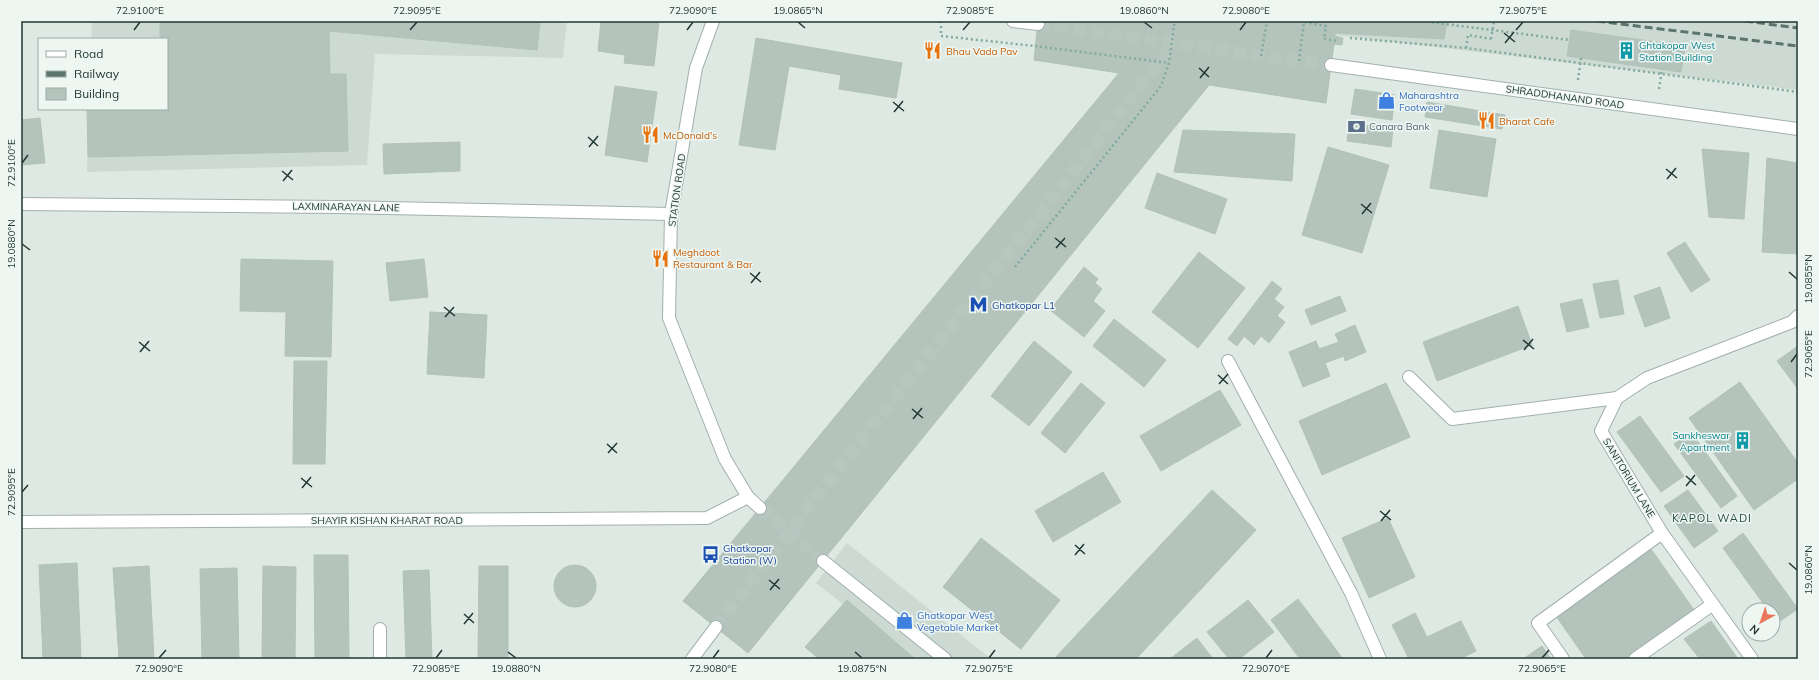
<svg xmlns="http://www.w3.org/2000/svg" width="1819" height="680" font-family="Mulish,sans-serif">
<rect width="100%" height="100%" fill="#dee9e4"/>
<path fill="#cdd9d3" d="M92,21H567L563,58L375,54L367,165L87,172L89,109H167V39H91Z
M1219,21H1798V90L1267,27Z
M847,543L991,659H913L816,583Z"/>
<path fill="#b4c4bd" stroke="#b1c2ba" d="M160,21H540L537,50L329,31L330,74H346L348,151L88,157L87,109H167V39H160Z
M601,21H659L654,66L624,63L625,55L598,51Z
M1038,21H1250L1335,33V36L1343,38L1342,45L1334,44L1326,103L1209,85L748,653L683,601L1119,73L1034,60Z
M1227,21H1447L1444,39L1335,33Z
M1571,30L1685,46L1681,72L1567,56Z
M756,38L902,63L896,98L839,89L841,75L789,66L775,150L739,145Z
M615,86L657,92L647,162L605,155Z
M1355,89L1395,95L1392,120L1351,114Z
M1427,102L1505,115L1502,129L1425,117Z
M40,118L45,163L21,165V120Z
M1349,123L1393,129L1391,147L1347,141Z
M1183,130L1295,134L1292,181L1174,172Z
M1439,130L1496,139L1487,197L1430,188Z
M460,142V171L384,174L383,144Z
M1328,147L1389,165L1362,253L1302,235Z
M1702,149L1749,153L1744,219L1709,217Z
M1767,158L1798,163V254L1762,252Z
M1157,173L1227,199L1215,234L1145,208Z
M1685,242L1710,280L1691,292L1667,253Z
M1199,252L1245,288L1198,348L1152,312Z
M241,259L333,261L331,357L285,356L286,312L240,311Z
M424,259L428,297L390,301L386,263Z
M1084,267L1098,279L1095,283L1102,289L1093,301L1105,311L1084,337L1050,310Z
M1618,280L1624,314L1600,318L1593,284Z
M1272,281L1282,289L1274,299L1284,307L1277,316L1285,322L1269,343L1261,336L1254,345L1244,336L1237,346L1228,339Z
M1660,287L1670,318L1645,327L1634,296Z
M1340,296L1346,311L1311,325L1305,310Z
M1582,299L1589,327L1567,332L1560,304Z
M1518,306L1532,345L1437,381L1423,342Z
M430,312L487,315L484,378L427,374Z
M1114,319L1166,360L1144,387L1093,346Z
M1355,325L1366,352L1345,361L1344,356L1325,363L1330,376L1303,387L1289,352L1316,341L1319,349L1339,342L1335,334Z
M1034,341L1072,372L1029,426L991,396Z
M1798,346V389L1777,361Z
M294,361H327L325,464H293Z
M1740,382L1798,463V479L1754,510L1689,418Z
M1081,383L1105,403L1065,453L1041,433Z
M1386,383L1410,437L1322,475L1299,421Z
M1220,390L1241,425L1161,471L1140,436Z
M1640,416L1684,476L1661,492L1617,432Z
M1691,432L1737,496L1721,508L1674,444Z
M1103,472L1121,502L1053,542L1035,511Z
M1212,490L1256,530L1136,659H1054Z
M1688,490L1718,531L1694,548L1664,506Z
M1388,518L1415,577L1369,598L1342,538Z
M1743,533L1798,609L1777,623L1773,617V610H1768L1723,548Z
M981,538L1060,600L1021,649L943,587Z
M1651,549L1694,610L1625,659H1586L1556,616Z
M314,555H348L349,659H315Z
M77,563L81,659H43L39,565Z
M554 586a21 21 0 1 1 42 0a21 21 0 1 1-42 0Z
M149,566L154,659H119L113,568Z
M263,566L296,567L295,659H262Z
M479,566H508V659H478Z
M237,568L239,659H202L200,569Z
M429,570L432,659H406L403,571Z
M1298,599L1343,659H1300L1271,620Z
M847,600L915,659H819L805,647Z
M1248,600L1274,632L1239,659H1229L1207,632Z
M1415,613L1427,637L1461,621L1476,651L1460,659H1409L1392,625Z
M1711,621L1738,659H1700L1684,639Z
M1197,638L1213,659H1170Z
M1542,646L1551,659H1523Z"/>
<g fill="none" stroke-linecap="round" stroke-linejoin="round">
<path stroke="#b8c6c0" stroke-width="12" stroke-dasharray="12 6" stroke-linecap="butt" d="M1038,24L1331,65
M760,508L823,561
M716,627L788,533L1174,43"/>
<defs>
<path id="service" d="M1409,377L1452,419L1617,398"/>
<path id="pedestrian" d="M823,561L945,659"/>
<path id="minor" d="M21,204L338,207L671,214
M1228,361L1351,593L1380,659
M21,522L707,518L748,497
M380,659V629
M1563,659L1538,623L1662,533
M1635,659L1713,604
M1752,659L1662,533L1601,431L1617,398L1647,378L1792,322L1798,316"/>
<path id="tertiary" d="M713,21L696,68L671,214L669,318L725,459L748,497L760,508
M1013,21L1038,24
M1331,65L1798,129
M692,659L716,627"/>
</defs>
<use href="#service" stroke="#a2b0ab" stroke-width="14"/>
<use href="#pedestrian" stroke="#a2b0ab" stroke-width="14"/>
<use href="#minor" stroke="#a2b0ab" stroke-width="14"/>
<use href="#tertiary" stroke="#a2b0ab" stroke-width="14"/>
<path stroke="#80ab9c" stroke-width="2.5" stroke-dasharray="2 3" stroke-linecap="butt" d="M941,21V36L1035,46
M1422,21L1569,40
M1174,26L1175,21
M1466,48L1468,35L1491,39
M1261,56L1267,21
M1299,61L1304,22L1326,26L1324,39L1338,41
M1578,80L1581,58
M1659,89L1662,69"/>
<use href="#service" stroke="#fff" stroke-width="12"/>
<use href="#pedestrian" stroke="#fff" stroke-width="12"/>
<use href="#minor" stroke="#fff" stroke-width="12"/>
<use href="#tertiary" stroke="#fff" stroke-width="12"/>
<path stroke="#5b746c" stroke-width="3" stroke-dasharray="8 4" stroke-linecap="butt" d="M1597,21L1798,46
M1745,21L1798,28"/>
<path stroke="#80ab9c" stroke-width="2.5" stroke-dasharray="2 3" stroke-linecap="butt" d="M1350,38L1466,48L1798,92
M1491,39L1494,21
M1035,46L1169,63
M1015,267L1161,86L1169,63L1174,26"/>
</g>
<path fill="none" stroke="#213831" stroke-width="1.5" d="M798,22L805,28M1144,22L1152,28M134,30L140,22M410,30L417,22M687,30L693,22M963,30L970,22M1240,30L1246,22M1516,30L1523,22M1504,33L1515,42M1505,43L1514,32M1199,68L1209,77M1200,78L1209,67M893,102L904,111M894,112L903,101M588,137L598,146M589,147L598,136M22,163L28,155M1666,169L1677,178M282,171L293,180M1667,179L1676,168M283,181L292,170M1361,204L1372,213M1362,214L1371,203M1055,238L1066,247M22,244L30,250M1056,248L1065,238M1789,272L1797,279M750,273L761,282M751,283L760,272M444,307L455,316M445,317L454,307M1523,340L1534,349M139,342L150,351M1524,350L1533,339M140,352L149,341M1791,362L1797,354M1218,375L1228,384M1219,384L1228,374M912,409L923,418M913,419L922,408M607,444L617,453M608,453L617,443M1686,476L1696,485M301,478L312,487M1686,486L1695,475M302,488L311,477M22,492L28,485M1380,511L1391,520M1381,521L1390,510M1075,545L1085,554M1075,555L1084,544M1789,563L1797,570M769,580L780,589M770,590L779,579M464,614L474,623M464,624L473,613M508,652L516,658M855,652L862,658M159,658L166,650M436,658L442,650M713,658L719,650M989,658L995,650M1266,658L1272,650M1542,658L1549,650"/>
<defs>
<symbol id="restaurant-bare" viewBox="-9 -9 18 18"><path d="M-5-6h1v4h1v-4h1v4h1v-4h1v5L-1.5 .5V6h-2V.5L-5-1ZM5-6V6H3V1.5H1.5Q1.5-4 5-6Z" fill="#e8710a" stroke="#eef6f2" stroke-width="2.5" paint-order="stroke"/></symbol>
<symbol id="building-bare" viewBox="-9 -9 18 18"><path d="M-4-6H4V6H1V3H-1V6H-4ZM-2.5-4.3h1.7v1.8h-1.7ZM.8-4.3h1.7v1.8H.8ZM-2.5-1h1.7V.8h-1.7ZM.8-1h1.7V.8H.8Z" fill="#0f9aa8" stroke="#eef6f2" stroke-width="2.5" paint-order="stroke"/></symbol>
<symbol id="shop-bare" viewBox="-9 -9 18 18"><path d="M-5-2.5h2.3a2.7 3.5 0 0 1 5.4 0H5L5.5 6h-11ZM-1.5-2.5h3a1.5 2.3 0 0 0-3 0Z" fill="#3f7fe0" stroke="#eef6f2" stroke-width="2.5" paint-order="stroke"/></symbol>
<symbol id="bank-bare" viewBox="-9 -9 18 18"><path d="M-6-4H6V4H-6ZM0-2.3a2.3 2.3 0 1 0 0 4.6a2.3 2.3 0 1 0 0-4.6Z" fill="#5c6f8a" stroke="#eef6f2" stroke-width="2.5" paint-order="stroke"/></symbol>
<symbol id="metro-bare" viewBox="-9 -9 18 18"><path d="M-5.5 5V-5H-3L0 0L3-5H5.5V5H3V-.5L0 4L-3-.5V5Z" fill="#1a4fb4" stroke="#eef6f2" stroke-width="2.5" paint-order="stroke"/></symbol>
<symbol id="bus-bare" viewBox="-9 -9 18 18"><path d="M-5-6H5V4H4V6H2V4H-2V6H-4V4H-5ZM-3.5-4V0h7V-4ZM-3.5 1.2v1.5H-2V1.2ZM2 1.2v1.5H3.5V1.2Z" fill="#1a4fb4" stroke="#eef6f2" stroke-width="2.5" paint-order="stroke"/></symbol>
</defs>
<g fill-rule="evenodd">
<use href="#restaurant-bare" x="920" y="38" width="25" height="25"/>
<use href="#building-bare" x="1614" y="38" width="25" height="25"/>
<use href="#shop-bare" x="1374" y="88" width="25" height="25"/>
<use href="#restaurant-bare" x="1474" y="108" width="25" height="25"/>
<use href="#bank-bare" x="1344" y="114" width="25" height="25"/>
<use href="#restaurant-bare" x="638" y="122" width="25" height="25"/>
<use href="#restaurant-bare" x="648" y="246" width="25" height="25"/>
<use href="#metro-bare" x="966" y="292" width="25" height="25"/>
<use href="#building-bare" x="1730" y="428" width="25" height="25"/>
<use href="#bus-bare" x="698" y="542" width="25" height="25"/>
<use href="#shop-bare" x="892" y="608" width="25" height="25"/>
</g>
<g text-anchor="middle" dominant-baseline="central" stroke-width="3" stroke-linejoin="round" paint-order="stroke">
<g font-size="10" fill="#0d838f" stroke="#eef6f2" text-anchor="start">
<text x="1639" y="45">Ghtakopar West<tspan x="1639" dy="12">Station Building</tspan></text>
<text x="1730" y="435" text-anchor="end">Sankheswar<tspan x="1730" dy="12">Apartment</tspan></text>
</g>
<g font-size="10" fill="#c56008" stroke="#eef6f2" text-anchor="start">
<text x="946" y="51">Bhau Vada Pav</text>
<text x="1499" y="121">Bharat Cafe</text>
<text x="663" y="135">McDonald's</text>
<text x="673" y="252">Meghdoot<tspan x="673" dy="12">Restaurant &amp; Bar</tspan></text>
</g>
<g font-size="10" fill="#366cbe" stroke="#eef6f2" text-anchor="start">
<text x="1399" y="95">Maharashtra<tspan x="1399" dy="12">Footwear</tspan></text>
<text x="917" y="615">Ghatkopar West<tspan x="917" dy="12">Vegetable Market</tspan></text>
</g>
<g font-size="10" fill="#213831" stroke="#eef6f2">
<text transform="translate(1565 97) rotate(8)">SHRADDHANAND ROAD</text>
<text transform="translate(677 190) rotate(-82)">STATION ROAD</text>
<text transform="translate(346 207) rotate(1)">LAXMINARAYAN LANE</text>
<text transform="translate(1629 478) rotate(59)">SANITORIUM LANE</text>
<text x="387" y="520">SHAYIR KISHAN KHARAT ROAD</text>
</g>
<g font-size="10" fill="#4e5e75" stroke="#eef6f2" text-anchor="start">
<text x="1369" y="126">Canara Bank</text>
</g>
<g font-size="10" fill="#164399" stroke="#eef6f2" text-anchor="start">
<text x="992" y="305">Ghatkopar L1</text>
<text x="723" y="548">Ghatkopar<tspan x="723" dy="12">Station (W)</tspan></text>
</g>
<g font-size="11" letter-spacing="1" fill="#1e493c" stroke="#eef6f2">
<text x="1712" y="518">KAPOL WADI</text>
</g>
</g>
<rect width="1819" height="680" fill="none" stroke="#eef6f2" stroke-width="44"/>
<rect x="38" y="38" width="130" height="72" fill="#eef6f2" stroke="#9caaa5"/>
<rect x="46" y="51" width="20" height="6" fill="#ffffff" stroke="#9caaa5"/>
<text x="74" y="58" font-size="12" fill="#213831">Road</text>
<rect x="46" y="71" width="20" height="6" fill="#5b746c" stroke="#9caaa5"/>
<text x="74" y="78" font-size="12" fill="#213831">Railway</text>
<rect x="46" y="88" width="20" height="12" fill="#b4c4bd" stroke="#9caaa5"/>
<text x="74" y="98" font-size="12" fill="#213831">Building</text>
<g transform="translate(1761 622) rotate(220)"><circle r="19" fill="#eef6f2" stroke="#9caaa5"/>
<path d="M0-3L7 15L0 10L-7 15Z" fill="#eb775a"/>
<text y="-6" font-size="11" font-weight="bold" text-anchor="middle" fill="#213831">N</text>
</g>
<rect x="22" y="22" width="1775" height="636" fill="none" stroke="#213831" stroke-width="1.5"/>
<g font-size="10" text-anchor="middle" fill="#213831">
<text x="140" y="14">72.9100°E</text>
<text x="417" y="14">72.9095°E</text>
<text x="693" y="14">72.9090°E</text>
<text x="798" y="14">19.0865°N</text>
<text x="970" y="14">72.9085°E</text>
<text x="1144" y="14">19.0860°N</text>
<text x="1246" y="14">72.9080°E</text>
<text x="1523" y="14">72.9075°E</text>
<text transform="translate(11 163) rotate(-90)" y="4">72.9100°E</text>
<text transform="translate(11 244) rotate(-90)" y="4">19.0880°N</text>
<text transform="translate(1808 279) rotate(-90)" y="4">19.0855°N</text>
<text transform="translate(1808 354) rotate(-90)" y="4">72.9065°E</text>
<text transform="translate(11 492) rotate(-90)" y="4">72.9095°E</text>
<text transform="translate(1808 570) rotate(-90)" y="4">19.0860°N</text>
<text x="159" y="672">72.9090°E</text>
<text x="436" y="672">72.9085°E</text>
<text x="516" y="672">19.0880°N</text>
<text x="713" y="672">72.9080°E</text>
<text x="862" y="672">19.0875°N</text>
<text x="989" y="672">72.9075°E</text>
<text x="1266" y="672">72.9070°E</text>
<text x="1542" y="672">72.9065°E</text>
</g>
</svg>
